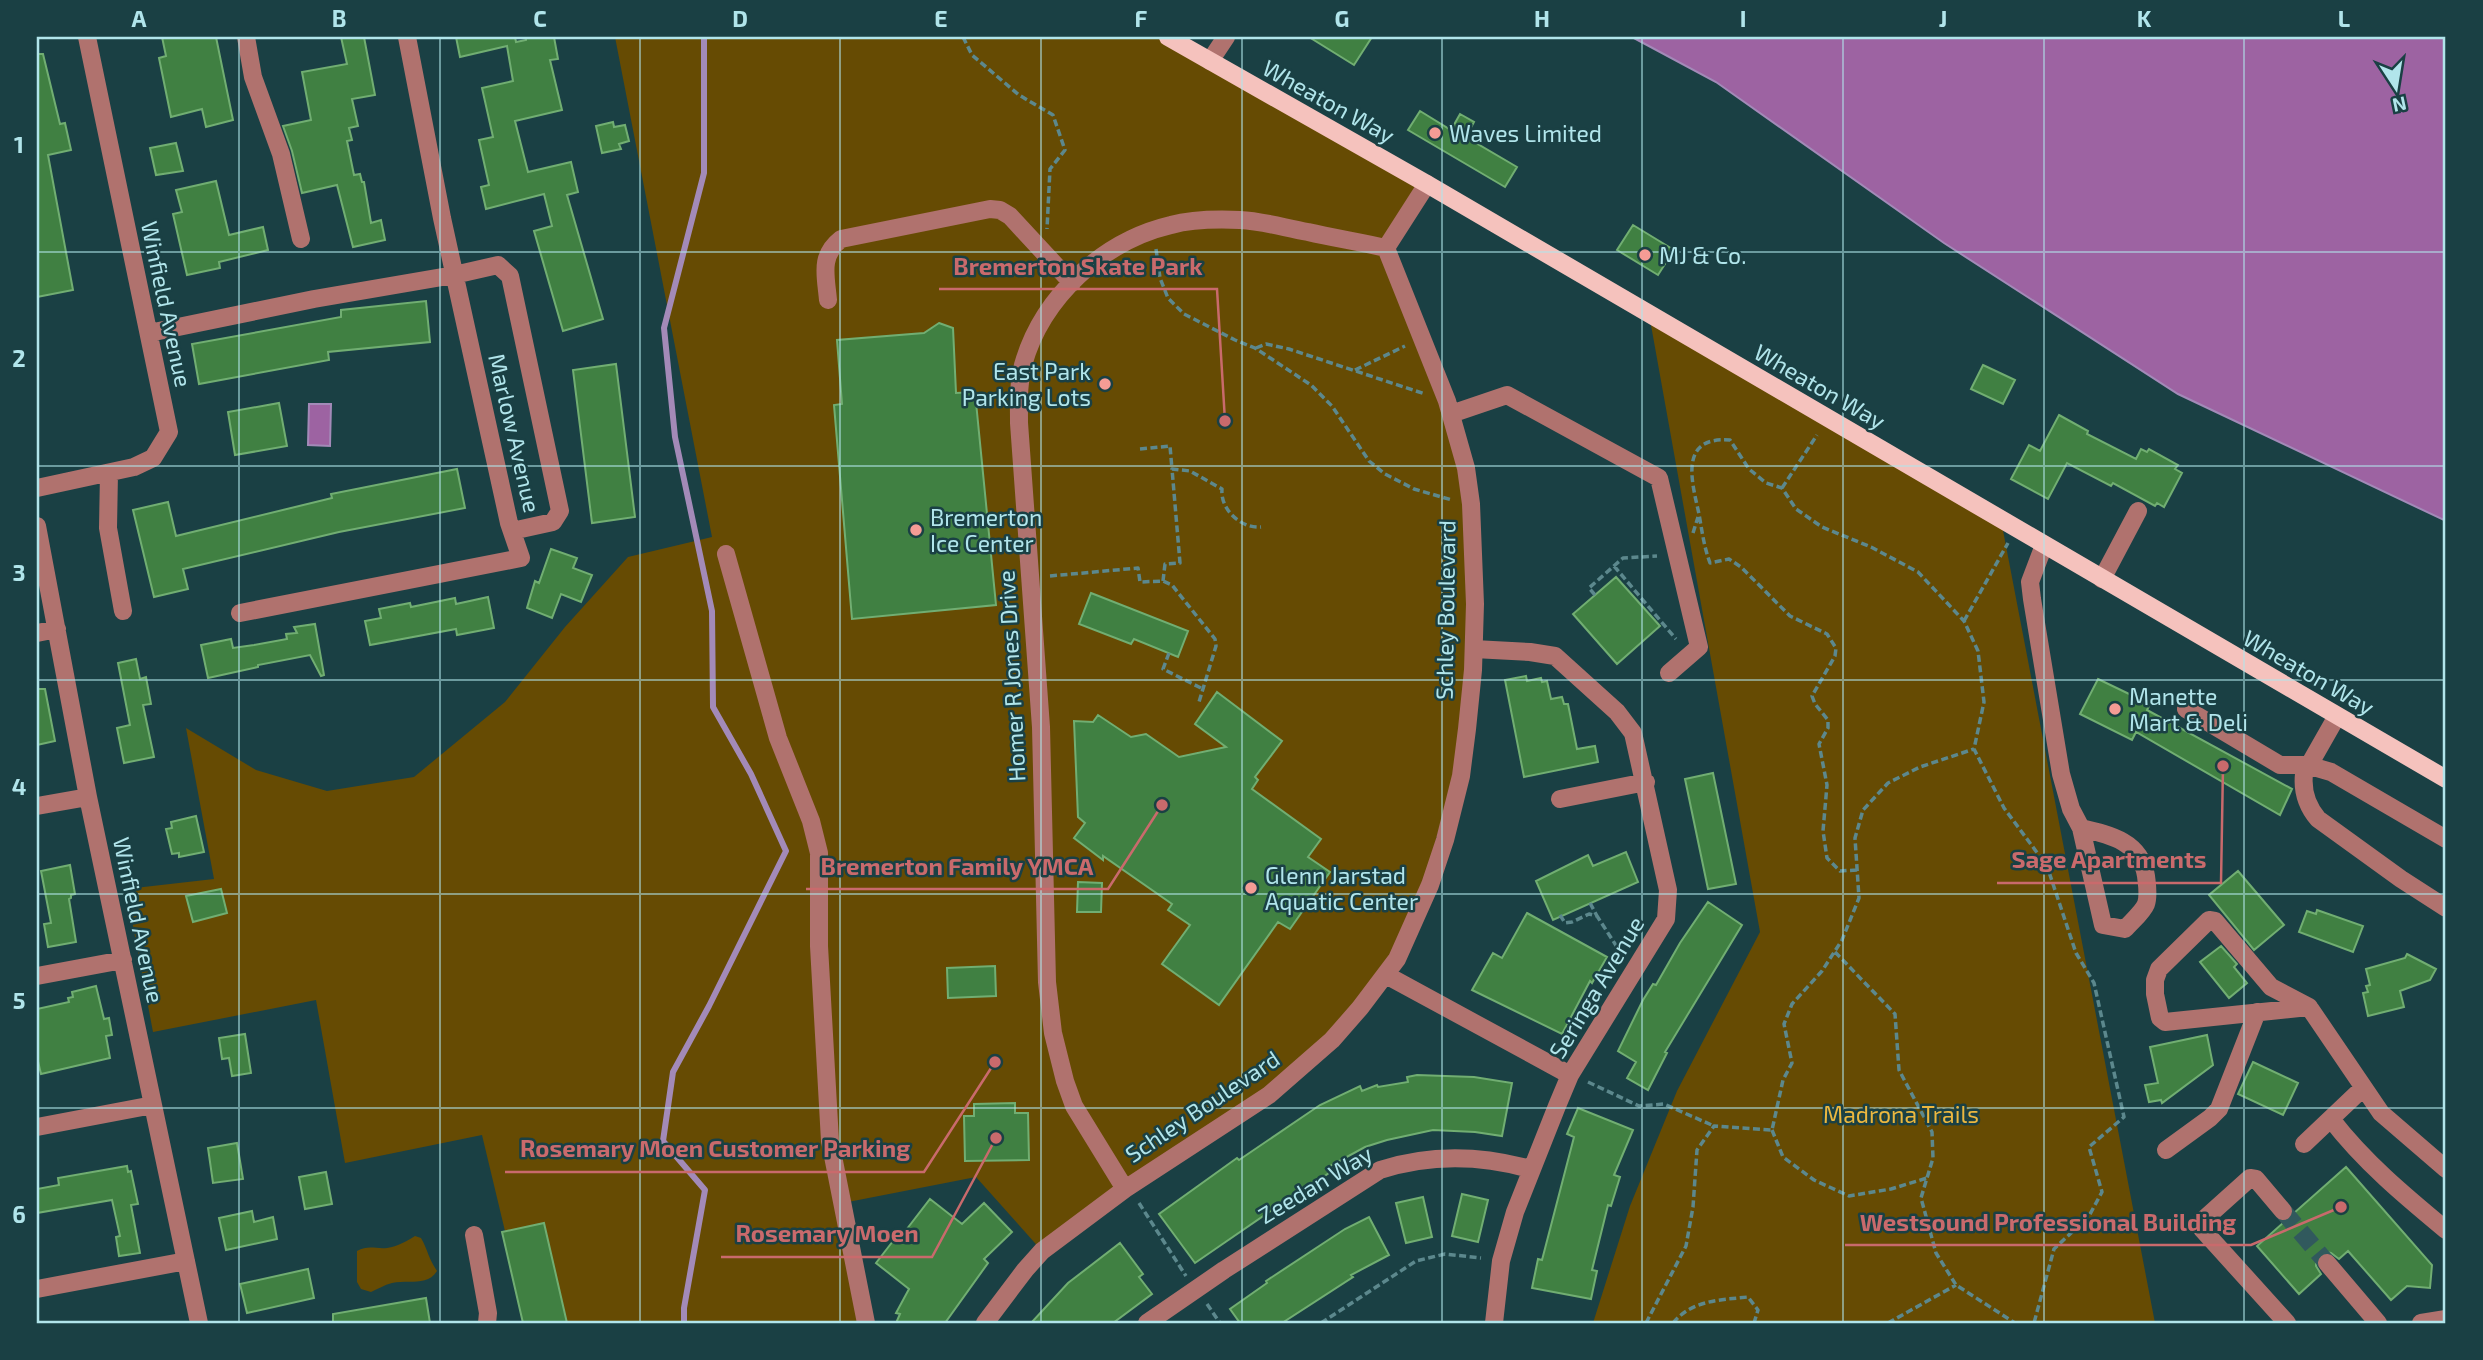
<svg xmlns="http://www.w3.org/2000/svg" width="2483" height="1360" font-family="'Exo 2',sans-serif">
<rect width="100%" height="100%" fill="#1a4044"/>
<path fill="#664b03" d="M615,37H1168L1427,184L1386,248L1466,468L1467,729L1412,925L1332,1040L1042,1251L976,1177L843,1203L864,1323H527L482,1135L345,1163L316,1000L153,1032L126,889L214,879L186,728L256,770L327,791L414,777L505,702L565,627L628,557L712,537Z
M1649,314L2001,520L2155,1323H1593L1630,1206L1677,1091L1760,932Z
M415,1236L421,1238C428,1250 428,1258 437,1271C427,1287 409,1279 392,1283C384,1285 378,1289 371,1292L361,1289L357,1282V1251C368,1245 375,1249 387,1248C398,1246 405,1242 415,1236Z"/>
<path fill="#9d63a2" stroke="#a38ab8" stroke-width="2" d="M1632,37H2446V521L2178,394L1944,243L1716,82Z
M309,404H331L330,446L308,445Z"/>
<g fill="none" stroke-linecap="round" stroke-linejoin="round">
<path stroke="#a38ab8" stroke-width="6" d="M684,1323V1308L705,1190L663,1141L673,1072L709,1006L786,851L751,774L713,707L712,611L675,437L664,328L704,173V37"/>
</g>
<path fill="#408042" stroke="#71ae72" stroke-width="2" d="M162,37H216L233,120L206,127L202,109L171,117L159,58L166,56Z
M341,37H364L375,95L352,99L358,126L349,128L352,140L347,141L354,175L360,174L362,182H364L371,223L381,220L385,240L353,247L337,185L302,193L292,151L283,126L311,120L302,72L347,64Z
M456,37H515L516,42L526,40V37H554L558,59L550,60L562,110L515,121L528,172L571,162L578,192L567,195L603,319L563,331L534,231L552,226L544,194L486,209L481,187L489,185L479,140L493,137L482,88L513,81L507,46L460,57Z
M1309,37H1372L1354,65Z
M37,54H43L60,124L65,123L71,150L48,155L73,290L37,297Z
M1420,111L1451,130L1460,114L1474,122L1466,137L1517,167L1505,187L1408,130Z
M613,122L614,127L625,125L629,141L619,144L621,149L602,153L596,126Z
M176,143L183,171L156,175L150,148Z
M216,181L229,235L263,227L268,250L219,262L220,268L187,275L173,214L182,212L176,190Z
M1633,225L1674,250L1658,275L1617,250Z
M426,301L430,342L328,352L329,360L199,384L192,344L341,317V310Z
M939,323L953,328L956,393L975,392L996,605L852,619L834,405L842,404L837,340L924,333Z
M616,364L635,517L592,523L573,370Z
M1983,365L2015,380L2003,404L1971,389Z
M279,403L287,446L235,455L228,412Z
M2059,415L2088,431L2087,434L2136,459L2141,449L2147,452L2149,449L2178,465L2175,469L2182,473L2164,507L2157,503L2155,506L2113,483L2111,486L2067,463L2048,499L2011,479L2029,445L2040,451Z
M457,469L465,508L339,532L183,569L188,589L154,597L133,510L168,502L176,536L332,498L331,494Z
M551,549L577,558L573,568L592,575L581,602L561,594L552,618L527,608L535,581L539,583Z
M1616,577L1660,626L1617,664L1573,614Z
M1091,593L1188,631L1178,657L1134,639L1131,644L1079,624Z
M488,597L494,628L457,635L456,629L370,645L365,621L381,618L379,609L410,603L411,607L455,598L456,604Z
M315,624L324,675L321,676L310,655L258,665V667L208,678L201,645L231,639L233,648L254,645L287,639L286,634L297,633L294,627Z
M136,659L140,679L146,677L151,704L143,705L154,757L124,763L117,728L130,725L118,663Z
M1526,676L1527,681L1541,678L1542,682L1547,681L1551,699L1562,697L1564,704H1568L1577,749L1595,746L1598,762L1524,777L1505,680Z
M2098,679L2150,704L2147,710L2292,789L2280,815L2136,732L2132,740L2080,714Z
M37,689H45L55,741L37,745Z
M1217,692L1282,741L1255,777L1258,780L1252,789L1321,839L1308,857L1330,872L1290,929L1278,922L1219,1005L1162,964L1190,925L1168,910L1172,904L1103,856V860L1074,838L1085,823L1078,817L1074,721L1093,722L1098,715L1131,737L1146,734L1179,757L1226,747L1195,724Z
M1713,773L1736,884L1708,889L1685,779Z
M196,816L204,852L179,857V853L172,854L166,829L172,828L171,822Z
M1626,852L1638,882L1553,920L1536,881L1588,855L1593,866Z
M70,865L75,894L71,895V898L69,899L76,942L48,947L44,924L51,923L41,871Z
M2238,871L2284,925L2254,950L2209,895Z
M1078,882L1102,883L1101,912H1077Z
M221,889L227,913L193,922L186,896Z
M1708,902L1742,925L1665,1052L1667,1053L1648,1090L1627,1078L1636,1062L1618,1051L1643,1000L1653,984L1656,985L1680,943Z
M2317,910L2363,926L2353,952L2299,932L2307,911L2316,914Z
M1527,913L1607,957L1592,983L1590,981L1562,1034L1472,990L1493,953L1502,958Z
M2221,946L2237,964L2234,967L2247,983L2229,998L2200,962Z
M2407,954L2436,969L2430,980L2400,991L2404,1007L2368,1016L2363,993L2368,992L2366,986L2370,985L2366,969L2405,958Z
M995,966L996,996L948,998L947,968Z
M96,986L104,1019L109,1018L112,1035L106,1036L110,1058L41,1074L37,1057V1009L69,1002L68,998L73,997L72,992Z
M245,1034L251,1073L232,1076L229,1058L222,1059L219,1038Z
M2207,1035L2213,1065L2162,1103L2161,1100L2149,1102L2145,1085L2158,1083L2150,1047Z
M2253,1062L2298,1083L2283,1115L2238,1094Z
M1417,1075L1474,1077L1512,1083L1502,1136L1475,1132L1433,1130L1387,1140L1365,1147L1330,1166L1333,1170L1308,1188L1307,1186L1195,1263L1159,1214L1237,1158L1239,1160L1320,1105L1360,1086L1362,1091L1377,1085L1378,1087L1408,1082L1407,1077Z
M1015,1103V1113H1028L1029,1160L965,1161L964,1116H974V1104Z
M1578,1108L1633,1130L1614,1175L1620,1177L1611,1206L1608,1205L1592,1270L1597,1271L1591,1299L1532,1288L1538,1259L1542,1260L1574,1137L1567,1134Z
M237,1143L243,1179L213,1183L208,1148Z
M127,1166L128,1172L131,1171L138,1204L131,1205L140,1253L119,1256L116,1237L120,1236L112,1200L37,1213V1189L59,1185L58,1178Z
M2346,1167L2432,1265L2430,1288L2407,1286L2391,1300L2348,1251L2339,1259L2331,1253L2326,1252L2319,1255L2316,1260V1266L2321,1274L2299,1294L2257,1246L2284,1222L2291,1219L2294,1213Z
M326,1172L332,1204L305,1209L299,1177Z
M1462,1194L1488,1200L1478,1242L1452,1236Z
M1423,1197L1432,1237L1406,1243L1396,1203Z
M930,1199L962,1224L984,1203L1012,1232L984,1259L988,1263L945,1323H896L900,1314L896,1313L909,1289L876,1263L900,1232L903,1234Z
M252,1211L254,1222L273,1217L277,1239L226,1250L219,1218Z
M1369,1217L1389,1255L1351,1275L1353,1277L1282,1323H1240L1230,1309L1267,1283L1266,1281L1345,1229Z
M544,1223L567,1323H523L502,1232Z
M1120,1243L1143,1274L1139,1277L1152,1294L1113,1323H1031L1068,1283Z
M308,1269L314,1298L247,1313L240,1284Z
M426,1298L430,1323H333V1314Z"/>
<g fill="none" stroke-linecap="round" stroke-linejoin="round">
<path stroke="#31595d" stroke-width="18" stroke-dasharray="18 9" stroke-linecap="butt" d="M2283,1211L2327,1263"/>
<path stroke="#5c888d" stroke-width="3.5" stroke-dasharray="7 3.5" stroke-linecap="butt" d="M963,37L972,55L1019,95L1053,115L1065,150L1050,169L1047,229
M1156,249L1160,278L1168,298L1184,314L1235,340L1255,348L1311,385L1332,406L1369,461L1385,474L1414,489L1452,500
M1256,348L1266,344L1289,349L1425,394
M1355,370L1405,346
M1140,449L1170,446L1172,469
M1782,488L1817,435
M1693,533L1698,517
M1614,566L1676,639
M1050,576L1138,568L1140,582L1163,581L1172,585L1215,639L1216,646L1199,702
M1163,581L1165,564L1180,563L1172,469L1190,471L1222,489C1220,510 1242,529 1261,527
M1595,595L1589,588L1623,558L1657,556
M1964,621L2008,543
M1169,653L1163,669L1203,689
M1857,870L1840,871L1827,858L1823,831L1827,785L1819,744L1828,728V720L1815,704L1812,696L1835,656L1836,648L1827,634L1790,616L1741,567L1729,559L1710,563C1704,547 1702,531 1699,514C1692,482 1678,436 1730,440L1749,469L1766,483L1782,488L1796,509L1822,527L1871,547L1918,572L1964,621L1978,651L1984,702L1974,749L2004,808L2047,866L2076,953L2094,983L2124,1117L2089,1147L2102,1192L2089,1216L2054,1249L2034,1323
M1590,903L1597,916
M1560,915L1565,923L1572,922L1589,914L1597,916L1617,947L1618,958
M1835,952L1895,1014L1899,1070L1932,1132L1933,1158L1921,1198L1936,1253L1956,1285L2015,1323
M1588,1082L1639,1106L1664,1104L1714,1126
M1772,1130L1783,1157L1814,1180L1849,1196L1891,1189L1927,1178
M1139,1203L1186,1276
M1207,1304L1220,1323
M1321,1323L1416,1261L1445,1254L1481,1258
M1646,1323L1686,1246L1693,1207L1697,1150L1714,1126L1772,1130L1783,1080L1792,1063L1784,1024L1792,1004L1822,971L1842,940L1859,898L1855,838L1863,810L1888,783L1920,767L1974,749
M1673,1323C1692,1300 1720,1300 1748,1297L1758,1310L1754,1323
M1888,1323L1956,1285"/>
<path stroke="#b0726e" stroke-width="18" d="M246,37L253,77L281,154L301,239
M1210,61L1226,37
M828,300C826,276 819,256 841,239L990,209L1000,210L1010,216L1072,283
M149,333L314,299L454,275L498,265L510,276L560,511L553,522L512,531
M1451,414L1507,395L1659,478L1699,647L1669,673
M109,473L108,528L123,611
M37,488L134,467L153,458L169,432L87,37
M37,526L88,797L199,1323
M2044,545L2030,582L2032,599L2061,774L2071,809L2081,828L2103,925L2125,929C2131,922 2143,912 2146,904C2149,895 2147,885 2146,876C2141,842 2111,835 2081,828
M726,554L778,738L811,821L819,853V946L830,1141L866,1323
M2102,579L2138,511
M240,613L521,558L509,523L442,218L407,37
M37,633L57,629
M1474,649L1530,652L1555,656L1617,712L1633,733L1668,890L1666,919L1570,1075L1557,1106L1515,1212L1501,1261L1494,1323
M2186,709L2280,765H2307L2331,772L2446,839
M2337,716L2304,774C2302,792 2307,806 2318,819L2401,879L2446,908
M1560,799L1646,782
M37,806L88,797
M1386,975L1570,1075
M37,976L123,960
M2309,1007L2165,1022L2160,1018L2155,994V980L2159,969L2209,920L2215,921L2271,987L2309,1007L2381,1113L2446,1169
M2331,1119C2364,1162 2405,1196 2446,1230
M37,1127L153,1105
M2304,1144L2363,1088
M2166,1150L2210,1118L2219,1109L2257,1012
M1125,1189L1074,1106L1065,1081L1053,1033L1047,982L1041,727L1019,423C1019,403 1018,384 1023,365C1042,297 1103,241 1171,225C1193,219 1217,219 1240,220C1263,221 1285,228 1308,232C1334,238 1360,242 1386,248
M2283,1211L2256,1179L2250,1178L2201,1222L2202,1229L2287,1323
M474,1235L488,1313L487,1323
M2327,1263L2378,1323
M37,1289L186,1261
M985,1323L1025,1270L1042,1251L1125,1189L1269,1095L1332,1040L1360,1008L1397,959L1430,885L1445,840L1461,776L1467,729L1473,670L1475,604L1471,504L1466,468L1447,401L1386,248L1427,184
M1147,1323L1224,1270L1380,1170C1430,1154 1480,1155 1530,1169
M2421,1323L2446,1319"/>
<path stroke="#f5c2bd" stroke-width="18" d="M1168,37L1427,184L2446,779"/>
</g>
<path fill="none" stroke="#b1e5eb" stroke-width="2" stroke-opacity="0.55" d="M239,37V1323M440,37V1323M640,37V1323M840,37V1323M1041,37V1323M1242,37V1323M1442,37V1323M1642,37V1323M1843,37V1323M2044,37V1323M2244,37V1323M37,252H2446M37,466H2446M37,680H2446M37,894H2446M37,1108H2446"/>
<g fill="#f59c95" stroke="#1a4044" stroke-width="2.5">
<circle cx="1435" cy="133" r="7"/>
<circle cx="1645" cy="255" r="7"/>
<circle cx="1105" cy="384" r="7"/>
<circle cx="916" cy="530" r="7"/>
<circle cx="2115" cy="709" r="7"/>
<circle cx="1251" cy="888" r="7"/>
</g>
<g text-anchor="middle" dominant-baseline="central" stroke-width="5" stroke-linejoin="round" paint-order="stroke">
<g font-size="23" fill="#b1e5eb" stroke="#1a4044">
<text transform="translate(1329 101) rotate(29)">Wheaton Way</text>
<text transform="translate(167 304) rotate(78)">Winfield Avenue</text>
<text transform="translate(1820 386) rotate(30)">Wheaton Way</text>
<text transform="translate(515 433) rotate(77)">Marlow Avenue</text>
<text transform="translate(1445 610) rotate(-89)">Schley Boulevard</text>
<text transform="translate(2309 672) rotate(30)">Wheaton Way</text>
<text transform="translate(1011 676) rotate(-93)">Homer R Jones Drive</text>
<text transform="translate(139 920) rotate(78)">Winfield Avenue</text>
<text transform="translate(1596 987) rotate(-59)">Seringa Avenue</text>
<text transform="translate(1202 1106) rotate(-34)">Schley Boulevard</text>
<text transform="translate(1315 1184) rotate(-31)">Zeedan Way</text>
</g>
<g font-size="23" fill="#b1e5eb" stroke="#1a4044" text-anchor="start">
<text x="1449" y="133">Waves Limited</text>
<text x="1659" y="255">MJ &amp; Co.</text>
<text x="1091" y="371" text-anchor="end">East Park<tspan x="1091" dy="26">Parking Lots</tspan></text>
<text x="930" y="517">Bremerton<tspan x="930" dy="26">Ice Center</tspan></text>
<text x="2129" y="696">Manette<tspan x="2129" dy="26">Mart &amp; Deli</tspan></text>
<text x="1265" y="875">Glenn Jarstad<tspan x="1265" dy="26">Aquatic Center</tspan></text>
</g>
<g font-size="23" fill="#ebb73f" stroke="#1a4044">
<text x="1901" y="1114">Madrona Trails</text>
</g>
</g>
<path fill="none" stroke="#c96a6c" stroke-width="2.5" d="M1225 421L1217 289H939M2223 766L2221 883H1997M1162 805L1108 889H806M995 1062L924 1172H505M2341 1207L2251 1245H1845M996 1138L932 1257H721"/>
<g fill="#c96a6c" stroke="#1a4044" stroke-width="2.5">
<circle cx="1225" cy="421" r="7"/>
<circle cx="2223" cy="766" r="7"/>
<circle cx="1162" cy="805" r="7"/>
<circle cx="995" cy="1062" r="7"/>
<circle cx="2341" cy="1207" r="7"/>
<circle cx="996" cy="1138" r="7"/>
</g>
<g font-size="24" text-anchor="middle" font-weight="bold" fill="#c96a6c" stroke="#1a4044" stroke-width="5" stroke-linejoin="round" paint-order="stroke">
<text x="1078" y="275">Bremerton Skate Park</text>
<text x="2109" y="868">Sage Apartments</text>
<text x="957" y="875">Bremerton Family YMCA</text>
<text x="715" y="1157">Rosemary Moen Customer Parking</text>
<text x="2048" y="1231">Westsound Professional Building</text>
<text x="827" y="1242">Rosemary Moen</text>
</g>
<rect width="2483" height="1360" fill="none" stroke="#1a4044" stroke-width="77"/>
<g transform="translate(2396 88) rotate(168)" stroke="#1a4044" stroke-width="5" paint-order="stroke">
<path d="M0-5L12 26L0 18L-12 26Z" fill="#b1e5eb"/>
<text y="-10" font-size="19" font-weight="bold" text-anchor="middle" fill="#b1e5eb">N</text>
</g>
<rect x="38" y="38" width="2406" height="1284" fill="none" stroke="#b1e5eb" stroke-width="2.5"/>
<g font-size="23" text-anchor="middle" font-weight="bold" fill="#b1e5eb">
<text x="139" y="27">A</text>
<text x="339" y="27">B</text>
<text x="540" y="27">C</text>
<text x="740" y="27">D</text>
<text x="941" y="27">E</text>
<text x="1141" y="27">F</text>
<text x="1342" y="27">G</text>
<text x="1542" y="27">H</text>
<text x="1743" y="27">I</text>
<text x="1943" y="27">J</text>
<text x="2144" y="27">K</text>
<text x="2344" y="27">L</text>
<text x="19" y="153">1</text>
<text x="19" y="367">2</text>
<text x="19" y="581">3</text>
<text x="19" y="795">4</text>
<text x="19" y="1009">5</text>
<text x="19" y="1223">6</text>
</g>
</svg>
